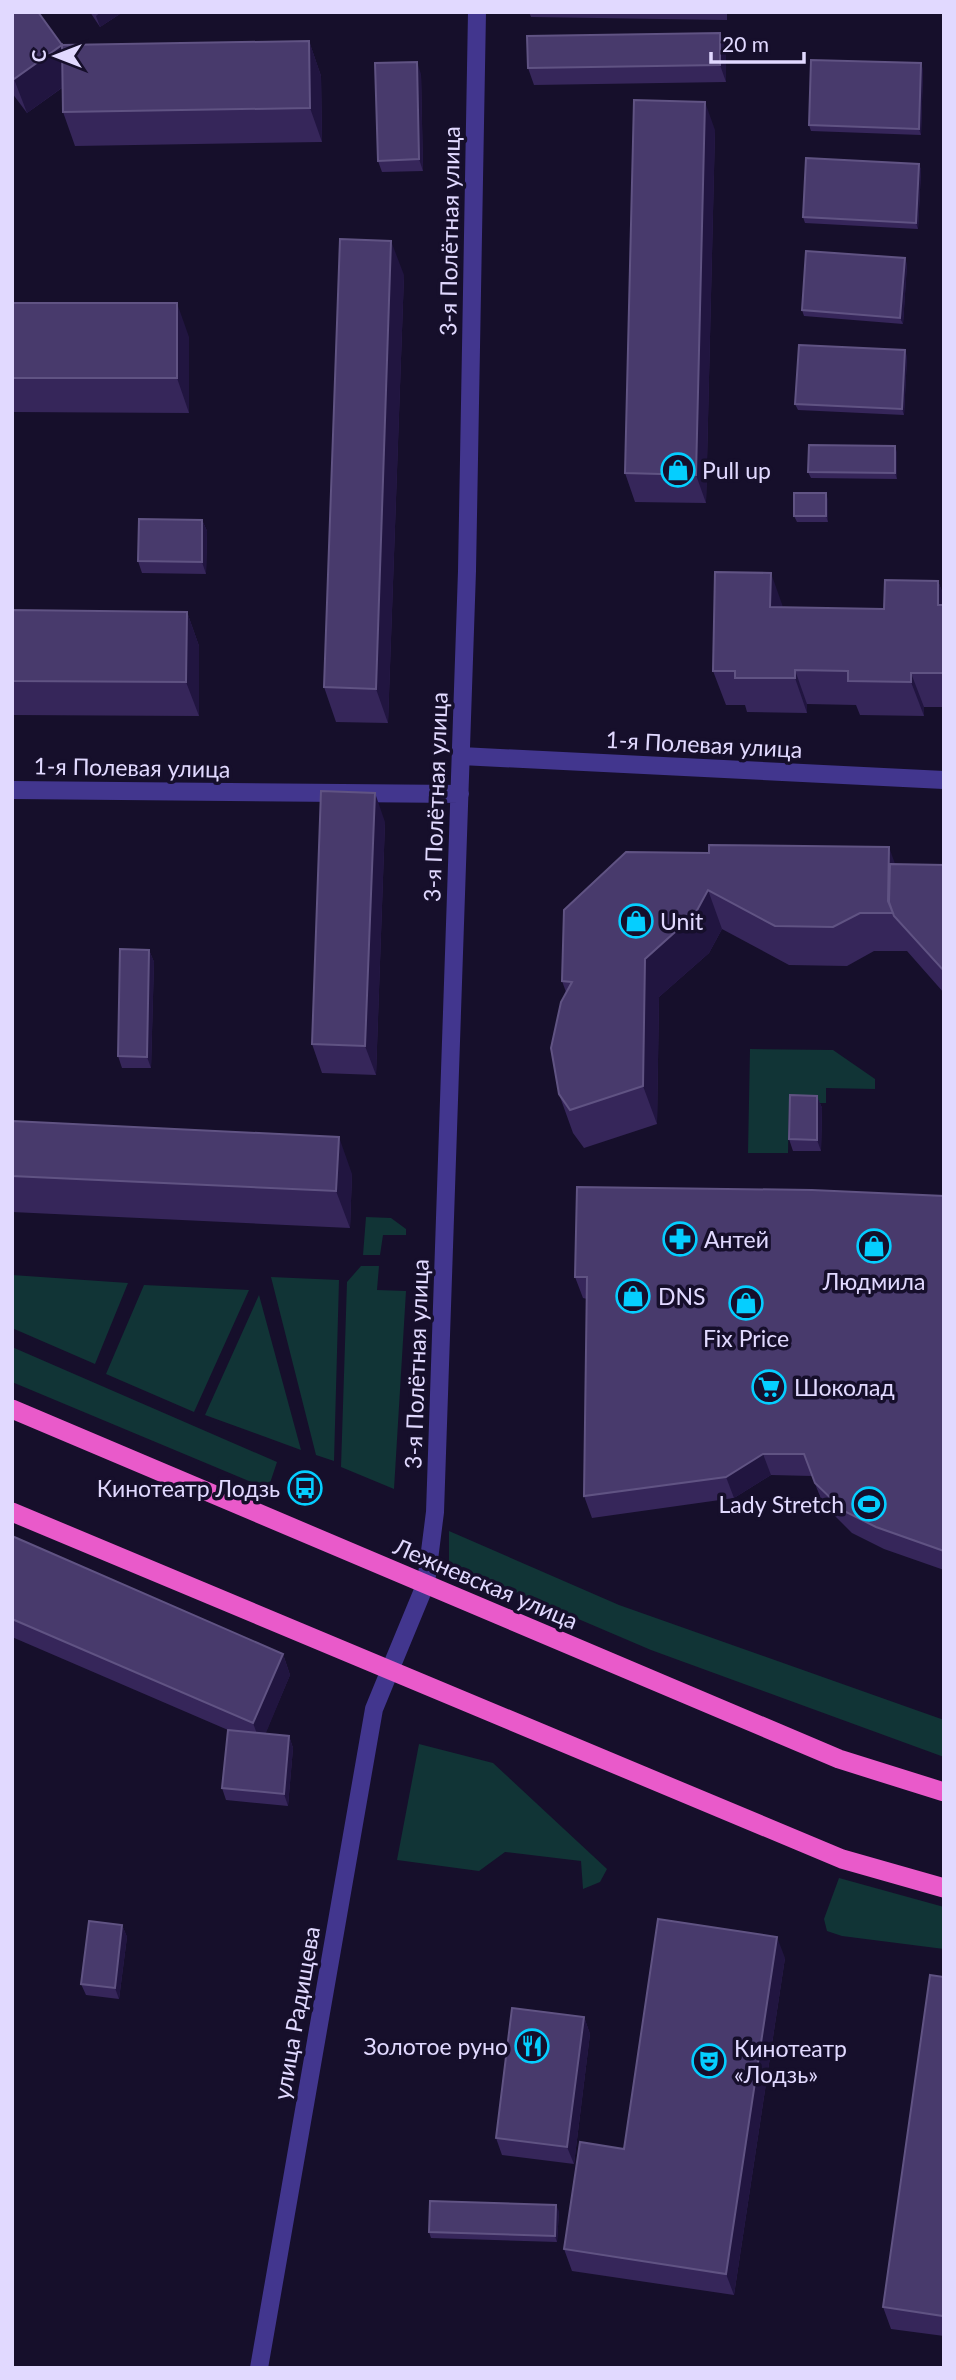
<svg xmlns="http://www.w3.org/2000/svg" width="956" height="2380" font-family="Lato,sans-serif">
<rect width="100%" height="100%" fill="#160f2b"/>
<path fill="#113436" d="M750,1049L833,1050L875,1079V1089L826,1088V1103H789L788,1153H748Z
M366,1217L391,1218L406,1229V1235H383L380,1255H363Z
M361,1266H379L377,1290L406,1291L394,1489L341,1467L347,1282Z
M12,1275L128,1283L95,1364L12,1328Z
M271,1277L339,1280L334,1461L316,1455Z
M144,1285L249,1290L194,1412L106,1374Z
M259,1295L301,1450L205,1415Z
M12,1347L277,1462L268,1489L12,1382Z
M449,1531L619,1605L944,1720V1757L651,1650L449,1564Z
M419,1744L493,1763L607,1869L600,1882L583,1889L581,1861L505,1852L479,1871L397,1860Z
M839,1878L944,1907V1949L842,1936L827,1931L824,1919Z"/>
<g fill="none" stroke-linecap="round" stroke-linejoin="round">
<path stroke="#42368e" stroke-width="18" d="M461,756L944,780
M12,790L460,794
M390,1670L426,1583L435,1512L467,571L477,12"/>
<path stroke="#42368e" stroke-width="18" d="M259,2368L374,1709L390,1670"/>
<path stroke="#e95aca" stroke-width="19" d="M12,1409L839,1759L944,1792
M12,1512L842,1859L944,1888"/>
</g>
<path fill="#36265a" d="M12,12L62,45L309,41L321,76L322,142L75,146L63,112L62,88L27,113L12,93Z
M90,12H123L100,27Z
M529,12H727V20L531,17Z
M726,50V82L534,85L528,68Z
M923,69L921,135L811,131L809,125Z
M421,74L423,171L382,172L378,161Z
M715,130L706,503L635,502L625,473Z
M919,164L921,170L918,229L805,223L803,217Z
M907,264L903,324L804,316L802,310Z
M404,275L388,723L336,722L324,687Z
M12,303L189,337V413L12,412Z
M907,356L904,415L798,410L795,404Z
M897,452V479L811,478L808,472Z
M828,499V522H797L794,516Z
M202,520L207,531L206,574L142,573L138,561Z
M938,581L944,597V707H924V716L860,715L856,705L807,704V713L747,712L745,705H726L713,671L783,608L884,609Z
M12,610L187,612L199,646V716L12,715Z
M385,822L376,1075L322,1073L312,1044Z
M709,853L895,864L944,865V993L907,951H874L847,966L789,965L722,929L709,953L659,997L657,1124L584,1148L573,1133L559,1094L566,992L562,981Z
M149,950L154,962L151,1068H122L118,1056Z
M817,1096L822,1108L821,1151H793L789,1139Z
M12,1121L352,1174L350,1228L12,1212Z
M944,1196V1570L884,1549L852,1533L823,1504L812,1476L771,1475L734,1498L592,1518L584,1496L587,1299L583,1298L575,1277Z
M12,1536L283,1654L290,1675L265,1734L289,1736L293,1748L288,1806L226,1800L222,1788L228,1730L12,1637Z
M122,1925L127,1937L119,1999L86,1995L81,1984Z
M785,1958L734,2295L572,2271L564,2249L624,2149Z
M944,1977V2336L891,2329L883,2307Z
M584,2017L590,2034L574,2164L502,2155L496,2138Z
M559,2211L557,2242L431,2238L429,2232Z"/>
<path fill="#211540" d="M101,12H123L100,27L96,16Z
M720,33L726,50V82L720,65Z
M309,41L321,76L322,142L310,108Z
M62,45L74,79L27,113L14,79Z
M417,62L421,74L423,171L419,159Z
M921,63L923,69L921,135L919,129Z
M705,102L715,130L706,503L696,475Z
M919,164L921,170L918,229L916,223Z
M391,241L404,275L388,723L376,689Z
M905,258L907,264L903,324L900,318Z
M177,303L189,337V413L177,378Z
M905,350L907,356L904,415L902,409Z
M895,446L897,452V479L895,473Z
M826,493L828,499V522L826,516Z
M202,520L207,531L206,574L202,562Z
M771,573L783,607H770Z
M938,581L944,597V621L938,605Z
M187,612L199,646V716L186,682Z
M795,670L807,704V713L795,678Z
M911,673L924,707V716L911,682Z
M375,793L385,822L376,1075L365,1046Z
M889,847L903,886L888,901Z
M708,890L722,929L709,953L659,997L657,1124L643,1086L645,959Z
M149,950L154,962L151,1068L147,1057Z
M817,1096L822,1108L821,1151L817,1140Z
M339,1137L352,1174L350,1228L336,1191Z
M763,1454L771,1475L734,1498L726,1477Z
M283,1654L290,1675L261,1745L253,1723Z
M289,1736L293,1748L288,1806L284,1794Z
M122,1925L127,1937L119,1999L115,1988Z
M777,1937L785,1958L734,2295L726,2274Z
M584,2017L590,2034L574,2164L567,2147Z
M556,2205L559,2211L557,2242L555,2236Z"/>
<path fill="#483a6c" stroke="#605383" stroke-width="2" d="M12,12H38L62,45L309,41L310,108L63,112L62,45L14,79L12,76Z
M720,33V65L528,68L527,36Z
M811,60L921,63L919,129L809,125Z
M417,62L419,159L378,161L375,63Z
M634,100L705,102L696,475L625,473Z
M806,158L919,164L916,223L803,217Z
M340,239L391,241L376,689L324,687Z
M806,251L905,258L900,318L802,310Z
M12,303H177V378H12Z
M799,345L905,350L902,409L795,404Z
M809,445L895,446V473L808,472Z
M794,493H826V516H794Z
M139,519L202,520V562L138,561Z
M715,572L771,573L770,607L884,609L885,580L938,581V605H944V673H911V682L848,681V671L795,670V678H735V671H713Z
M12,610L187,612L186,682L12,681Z
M321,791L375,793L365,1046L312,1044Z
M709,845L889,847L888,901L893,913H860L833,927L775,926L708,890L695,914L645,959L643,1086L570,1110L559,1094L551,1048L561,1002L572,982L562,981L564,910L626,852L709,853Z
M890,864L944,865V971L894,916L889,902Z
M120,949L149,950L147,1057L118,1056Z
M790,1095L817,1096V1140L789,1139Z
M12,1121L339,1137L336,1191L12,1176Z
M577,1187L812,1190L944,1196V1551L876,1527L844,1511L815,1483L804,1454H763L726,1477L584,1496L587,1277H575Z
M12,1536L283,1654L253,1723L12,1619Z
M228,1730L289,1736L284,1794L222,1788Z
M658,1919L777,1937L726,2274L564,2249L580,2142L624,2149Z
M89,1921L122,1925L115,1988L81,1984Z
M930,1975L944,1977V2308L943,2316L883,2307Z
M512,2008L584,2017L567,2147L496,2138Z
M430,2201L556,2205L555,2236L429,2232Z"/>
<defs>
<symbol id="shop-ring" viewBox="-11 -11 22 22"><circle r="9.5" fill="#160f2b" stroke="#05ceff" stroke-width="1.5"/><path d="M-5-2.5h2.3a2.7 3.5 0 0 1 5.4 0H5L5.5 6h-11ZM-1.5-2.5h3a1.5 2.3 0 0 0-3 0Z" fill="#05ceff"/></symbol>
<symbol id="pharmacy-ring" viewBox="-11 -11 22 22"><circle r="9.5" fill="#160f2b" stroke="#05ceff" stroke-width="1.5"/><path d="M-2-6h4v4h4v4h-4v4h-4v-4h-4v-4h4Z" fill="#05ceff"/></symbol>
<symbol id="supermarket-ring" viewBox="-11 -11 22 22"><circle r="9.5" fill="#160f2b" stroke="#05ceff" stroke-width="1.5"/><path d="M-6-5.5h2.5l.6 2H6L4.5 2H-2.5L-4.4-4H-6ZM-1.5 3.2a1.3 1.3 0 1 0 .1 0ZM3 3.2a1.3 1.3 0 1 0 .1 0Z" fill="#05ceff"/></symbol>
<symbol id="bus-ring" viewBox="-11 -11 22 22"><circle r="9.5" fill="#160f2b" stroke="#05ceff" stroke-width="1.5"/><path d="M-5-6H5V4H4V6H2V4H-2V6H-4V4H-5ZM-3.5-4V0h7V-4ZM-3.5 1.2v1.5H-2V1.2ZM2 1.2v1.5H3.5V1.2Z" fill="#05ceff"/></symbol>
<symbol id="stadium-ring" viewBox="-11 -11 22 22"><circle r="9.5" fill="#160f2b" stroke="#05ceff" stroke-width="1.5"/><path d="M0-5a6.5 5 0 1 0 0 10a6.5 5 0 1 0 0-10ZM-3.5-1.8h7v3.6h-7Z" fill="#05ceff"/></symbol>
<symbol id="restaurant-ring" viewBox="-11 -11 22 22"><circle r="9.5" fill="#160f2b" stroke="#05ceff" stroke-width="1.5"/><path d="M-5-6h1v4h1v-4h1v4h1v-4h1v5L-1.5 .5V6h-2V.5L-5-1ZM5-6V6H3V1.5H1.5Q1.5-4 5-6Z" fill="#05ceff"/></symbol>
<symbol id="theatre-ring" viewBox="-11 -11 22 22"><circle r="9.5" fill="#160f2b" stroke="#05ceff" stroke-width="1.5"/><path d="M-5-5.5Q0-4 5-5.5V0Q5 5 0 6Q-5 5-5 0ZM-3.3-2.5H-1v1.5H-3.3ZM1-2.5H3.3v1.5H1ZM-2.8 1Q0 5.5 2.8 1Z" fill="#05ceff"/></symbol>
</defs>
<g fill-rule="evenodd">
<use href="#shop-ring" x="659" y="451" width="38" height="38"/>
<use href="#shop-ring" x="617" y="902" width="38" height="38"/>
<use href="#pharmacy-ring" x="661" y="1220" width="38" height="38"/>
<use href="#shop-ring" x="855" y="1227" width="38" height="38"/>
<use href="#shop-ring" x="614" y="1277" width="38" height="38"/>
<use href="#shop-ring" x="727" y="1284" width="38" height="38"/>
<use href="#supermarket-ring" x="750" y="1368" width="38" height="38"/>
<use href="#bus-ring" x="286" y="1469" width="38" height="38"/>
<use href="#stadium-ring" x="850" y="1485" width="38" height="38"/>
<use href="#restaurant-ring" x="513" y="2027" width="38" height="38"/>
<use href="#theatre-ring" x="690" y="2042" width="38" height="38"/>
</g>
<g text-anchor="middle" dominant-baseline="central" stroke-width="7" stroke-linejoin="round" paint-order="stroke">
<g font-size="23" fill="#e1d9ff" stroke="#160f2b">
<text transform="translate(449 231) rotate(-89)">3-я Полётная улица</text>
<text transform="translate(704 744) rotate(3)">1-я Полевая улица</text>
<text transform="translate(132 767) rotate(1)">1-я Полевая улица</text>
<text transform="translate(435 797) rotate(-88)">3-я Полётная улица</text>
<text transform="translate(416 1364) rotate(-88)">3-я Полётная улица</text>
<text transform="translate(486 1583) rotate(23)">Лежневская улица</text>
<text transform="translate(296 2013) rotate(-80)">улица Радищева</text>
</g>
<g font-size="23" fill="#e1d9ff" stroke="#160f2b" text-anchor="start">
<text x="702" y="470">Pull up</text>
<text x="660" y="921">Unit</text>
<text x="704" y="1239">Антей</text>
<text x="874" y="1281" text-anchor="middle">Людмила</text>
<text x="658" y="1296">DNS</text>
<text x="746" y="1338" text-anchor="middle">Fix Price</text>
<text x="794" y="1387">Шоколад</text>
<text x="280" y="1488" text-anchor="end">Кинотеатр Лодзь</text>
<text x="844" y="1504" text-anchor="end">Lady Stretch</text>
<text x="508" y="2046" text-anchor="end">Золотое руно</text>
<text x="734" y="2048">Кинотеатр<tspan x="734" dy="26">«Лодзь»</tspan></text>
</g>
</g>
<rect width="956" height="2380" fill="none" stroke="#e1d9ff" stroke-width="28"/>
<g transform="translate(56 56) rotate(270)" stroke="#160f2b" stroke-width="5" paint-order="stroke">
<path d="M0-5L12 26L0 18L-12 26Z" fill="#e1d9ff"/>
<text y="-10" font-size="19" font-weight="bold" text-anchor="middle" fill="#e1d9ff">С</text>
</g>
<path d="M711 52v10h93v-10" fill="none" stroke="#e1d9ff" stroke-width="3.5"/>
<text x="722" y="52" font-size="21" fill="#e1d9ff" stroke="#160f2b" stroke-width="5" paint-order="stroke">20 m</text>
</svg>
